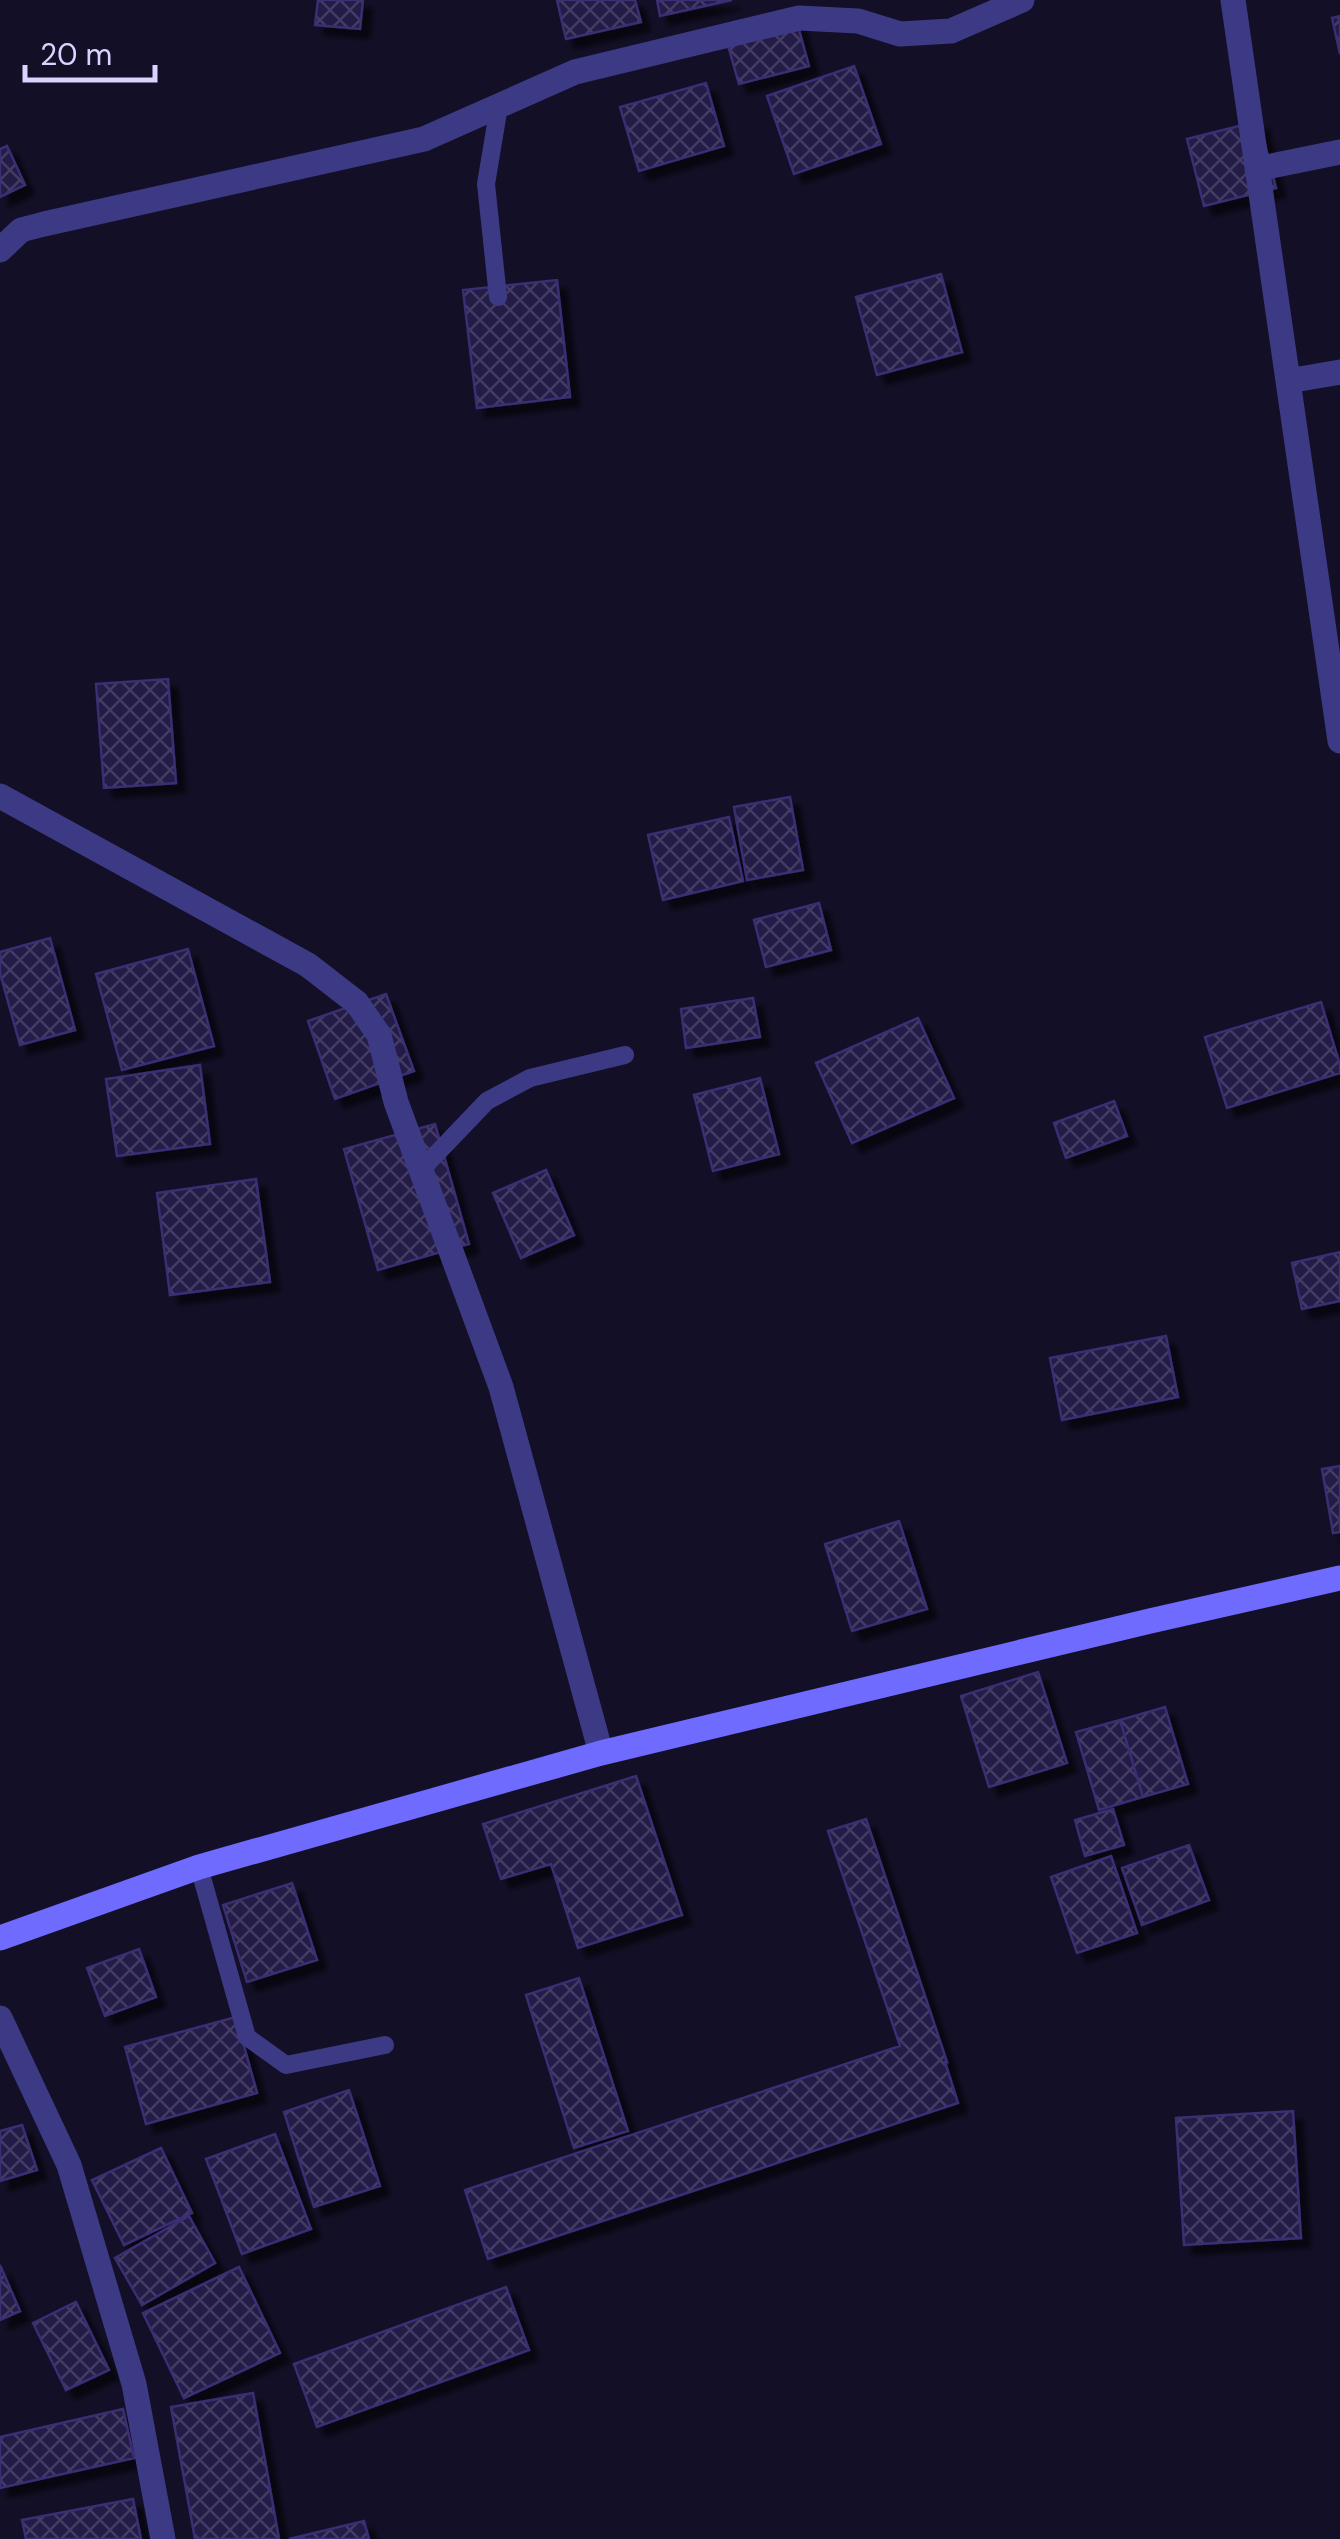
<svg xmlns="http://www.w3.org/2000/svg" width="1340" height="2539" font-family="'DM Sans',sans-serif">
<defs>
<pattern id="building-cross-hatch" width="8" height="8" patternUnits="userSpaceOnUse" patternTransform="scale(2.5)"><rect width="8" height="8" fill="#241b47"/><path d="M0 0l8 8M0 8l8-8" fill="none" stroke="#433b63"/></pattern>
<filter id="shadow"><feDropShadow dx="9" dy="9" stdDeviation="2.5" flood-color="#0009"/></filter>
</defs>
<rect width="100%" height="100%" fill="#130f26"/>
<path fill="url(#building-cross-hatch)" stroke="#3b2d73" stroke-width="2.5" filter="url(#shadow)" d="M318,0H363L360,29L315,25Z
M557,0H635L641,22L566,39Z
M657,0H732L660,16Z
M795,15L809,66L739,84L725,35Z
M1340,16V54L1332,18Z
M854,66L881,144L794,174L767,96Z
M706,83L724,146L639,171L620,107Z
M1259,121L1276,188L1204,206L1187,139Z
M7,146L25,185L0,197V149Z
M941,274L962,352L877,375L856,297Z
M557,280L570,397L477,408L463,290Z
M168,679L176,783L104,788L96,684Z
M790,797L803,870L747,880L734,807Z
M729,817L743,881L663,900L648,835Z
M819,903L831,950L766,967L754,920Z
M50,938L75,1030L20,1045L0,973V952Z
M188,949L214,1046L122,1070L96,974Z
M386,994L414,1071L335,1099L308,1021Z
M753,998L760,1037L686,1048L681,1009Z
M1321,1002L1340,1065V1073L1227,1108L1205,1037Z
M918,1018L954,1098L852,1143L816,1063Z
M200,1065L210,1144L117,1156L106,1079Z
M760,1078L779,1154L713,1171L694,1095Z
M1114,1101L1127,1136L1066,1158L1054,1123Z
M435,1124L469,1244L378,1270L344,1149Z
M546,1170L574,1235L521,1258L493,1193Z
M256,1179L270,1282L170,1295L157,1193Z
M1340,1252V1301L1302,1309L1292,1263Z
M1166,1336L1178,1397L1062,1420L1050,1358Z
M1340,1466V1532L1333,1533L1322,1469Z
M899,1521L927,1609L852,1631L825,1544Z
M1038,1672L1067,1763L989,1787L961,1696Z
M1165,1707L1188,1784L1143,1797L1120,1720Z
M1120,1720L1143,1797L1099,1810L1076,1732Z
M636,1776L682,1915L578,1948L551,1864L501,1879L483,1824Z
M1113,1809L1124,1845L1085,1856L1075,1820Z
M866,1819L947,2062H945L958,2103L488,2259L465,2190L900,2046L828,1831Z
M1189,1845L1209,1900L1142,1925L1122,1868Z
M1111,1856L1137,1933L1077,1953L1051,1877Z
M292,1883L317,1960L247,1982L223,1905Z
M139,1949L156,1997L105,2016L87,1968Z
M579,1978L628,2131L574,2148L526,1995Z
M236,2017L257,2093L146,2124L125,2047Z
M349,2090L380,2186L314,2207L284,2112Z
M1293,2111L1301,2238L1184,2245L1176,2118Z
M22,2125L37,2170L0,2181V2131Z
M275,2134L311,2229L242,2254L206,2159Z
M161,2148L192,2213L124,2245L92,2180Z
M189,2216L215,2263L142,2305L115,2258Z
M0,2265L20,2311L0,2320Z
M239,2267L280,2353L184,2398L143,2313Z
M506,2287L529,2350L317,2427L294,2364Z
M76,2302L109,2370L66,2390L33,2323Z
M253,2393L279,2539H195L171,2407Z
M123,2409L134,2458L0,2488V2437Z
M133,2499L141,2539H26L22,2520Z
M364,2521L369,2539H289Z"/>
<g fill="none" stroke-linecap="round" stroke-linejoin="round">
<path stroke="#3d3a85" stroke-width="18" d="M498,297L486,184L499,106
M421,1170L487,1101L530,1078L625,1055
M199,1867L247,2037L286,2065L385,2045"/>
<path stroke="#3d3a85" stroke-width="25" d="M1233,0L1340,741
M1257,169L1340,152
M0,250L21,230L44,224L424,139L575,72L799,18L858,21L900,34L951,31L1022,0
M1288,381L1340,372
M0,796L308,965L357,1003L379,1035L396,1102L501,1387L601,1753
M0,2018L69,2165L134,2384L163,2539"/>
<path stroke="#6f6bff" stroke-width="25" d="M0,1938L199,1867L601,1753L1150,1621L1340,1578"/>
</g>
<path d="M25 65v15h130v-15" fill="none" stroke="#d9d4ff" stroke-width="5"/>
<text x="40" y="65" font-size="30" fill="#d9d4ff" stroke="#130f26" stroke-width="8" paint-order="stroke">20 m</text>
</svg>
